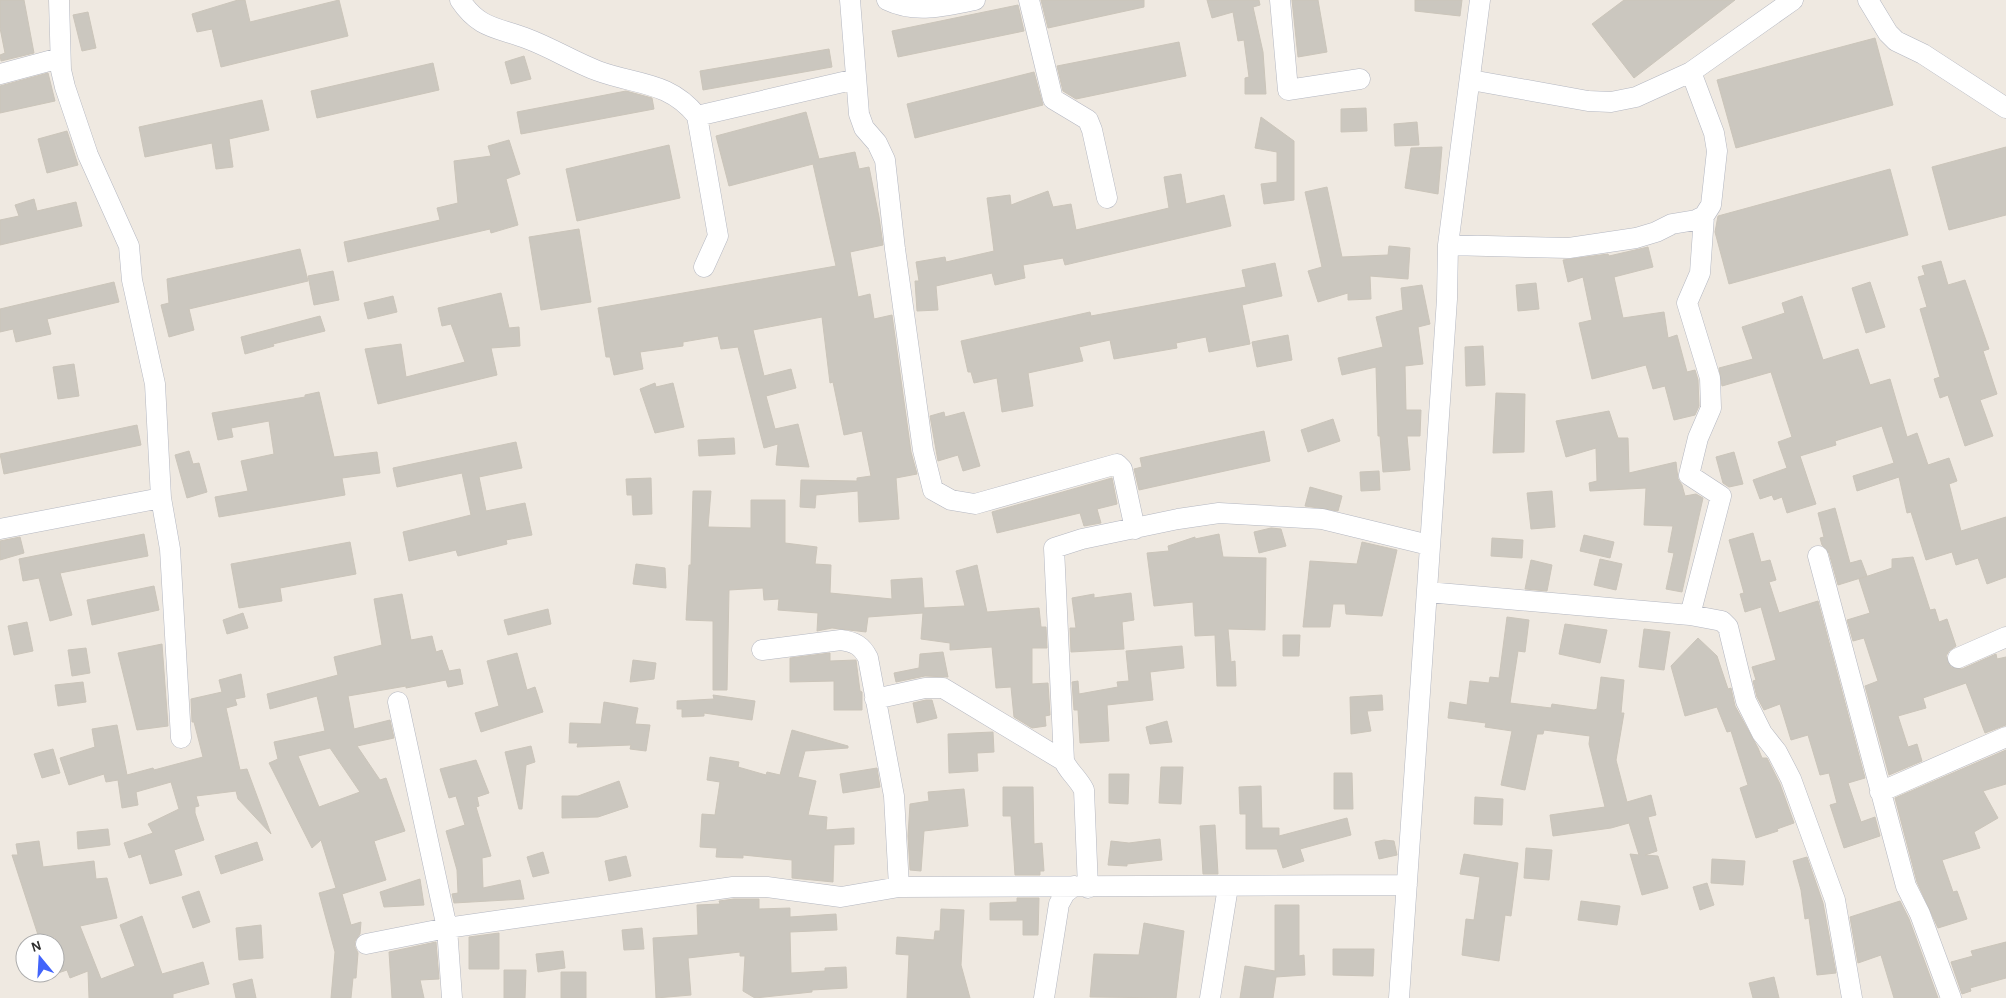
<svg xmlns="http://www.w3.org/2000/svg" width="2006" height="998" font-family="'Alegreya Sans',sans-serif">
<rect width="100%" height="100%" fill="#efe9e1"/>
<path fill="#cbc7bf" stroke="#cbc5ba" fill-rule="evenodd" d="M0,0H24L34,53L1,61L0,55L5,53L0,28Z
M238,0H245L250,22L339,0L348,36L221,67L212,29L197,32L192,14Z
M1041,0H1144V7L1048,28Z
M1207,0H1259L1260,5L1253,7L1263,52L1266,94H1245V78L1249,77L1244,40L1238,41L1233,12L1212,18Z
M1292,0H1318L1327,52L1298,57Z
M1415,0H1462L1460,16L1415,11Z
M1624,0H1735L1634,78L1592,24Z
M1018,5L1024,31L898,57L892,31Z
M88,12L96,48L82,51L73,15Z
M1875,38L1893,105L1736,148L1717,80Z
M1179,42L1186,76L1076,99L1063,91L1057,66Z
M829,49L832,67L703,90L700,71Z
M524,56L531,79L511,84L505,62Z
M433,63L439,90L317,118L311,91Z
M1034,72L1043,105L915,138L907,104Z
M48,73L55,101L0,113V86Z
M626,91L652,98L654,109L521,134L517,112Z
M262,100L269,130L229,139L233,167L216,169L212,143L145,157L139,127Z
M1366,108L1367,131L1341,132V109Z
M806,112L819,159L855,152L859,169L869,167L879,217L883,245L850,252L858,297L870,294L874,319L892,315L911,452L917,474L896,478L899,519L859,522L858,491L816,495L815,508L800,507L801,480L857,481V478L871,476L862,431L844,435L833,382L830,383L822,317L753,330L764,376L791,369L796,388L766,396L775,429L798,424L809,467L776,465L778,444L764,448L738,347L721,349L718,336L683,342V346L640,352L643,369L614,375L610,357H606L598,308L836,266L813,164L729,186L716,136Z
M1261,117L1294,141V200L1264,204L1261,184L1277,182V152L1255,148Z
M1417,122L1419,145L1395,146L1394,124Z
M67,131L78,165L47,173L38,139Z
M509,140L520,174L506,179L518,225L491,233L490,229L348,262L344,242L440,220L437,208L458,203L454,161L491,156L488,146Z
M669,145L680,198L577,221L566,169Z
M1442,147L1438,194L1405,188L1411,148Z
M2006,147V215L1949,230L1932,167Z
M1890,169L1908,235L1729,284L1715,232L1718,216Z
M1181,174L1186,204L1224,195L1231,226L1065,265L1063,258L1023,265L1025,278L995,285L992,273L936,286L938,310L917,311L915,281H919L916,262L945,257L946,262L994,251L987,198L1010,195L1011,205L1048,191L1053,207L1071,204L1076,230L1169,208L1164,177Z
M1327,187L1342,257L1388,255L1389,246L1410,248L1408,279L1370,276L1371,299L1348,300V293L1318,302L1308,271L1322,267L1305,192Z
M34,199L37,211L76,202L82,226L0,245V220L19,216L15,205Z
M579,229L591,302L541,310L529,237Z
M1648,247L1653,267L1614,277L1623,318L1664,312L1668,338L1677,335L1687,372L1695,370L1698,380L1699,406L1695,415L1674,420L1665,386L1653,389L1646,365L1592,379L1579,323L1592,320L1583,277L1568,282L1563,260L1608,254L1609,256Z
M300,249L308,281L189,309L194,330L169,337L161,305L169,303L167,279Z
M1941,261L1948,285L1965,280L1989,349L1983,351L1997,394L1980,400L1993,436L1965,446L1948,395L1940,398L1934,379L1940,377L1920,309L1927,307L1918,277L1925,275L1922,266Z
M1275,263L1282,296L1242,305L1250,344L1209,352L1206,337L1176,343L1177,348L1114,359L1110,340L1079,347L1083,361L1028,373L1033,406L1002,412L997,378L974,383L971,372H968L961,341L1090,312L1091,316L1246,287L1242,270Z
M333,271L339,300L314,305L308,276Z
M114,282L119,302L47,319L51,334L16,342L13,329L0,332V309Z
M1870,282L1885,327L1866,333L1852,288Z
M1536,283L1539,309L1518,311L1516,285Z
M1422,285L1430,324L1418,327L1423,364L1405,366L1406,410H1421L1420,436H1407L1410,470L1383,472L1380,436H1378L1376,367L1342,375L1338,358L1383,347L1376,317L1403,310L1401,288Z
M501,293L509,328L519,327L520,346L491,348L497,375L378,404L365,349L401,344L406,377L465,362L451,324L442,326L438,308Z
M393,296L397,312L368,319L364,303Z
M1802,296L1823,360L1858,349L1870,385L1890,379L1907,437L1917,433L1928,465L1949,458L1957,481L1949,484L1961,531L2006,517V577L1987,584L1978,558L1956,565L1952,552L1926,560L1911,512L1907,513L1899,477L1857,491L1853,476L1894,463L1882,426L1835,441L1836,445L1800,456L1816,504L1787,513L1782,497L1774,500L1772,495L1760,499L1753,480L1787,468L1778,442L1792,437L1771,372L1722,386L1719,368L1753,359L1742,327L1785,313L1782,303Z
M320,316L325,331L273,344L274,346L245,354L241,337Z
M1288,335L1292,360L1257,367L1252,342Z
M1483,346L1485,385L1466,386L1465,347Z
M74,364L79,396L58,399L53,367Z
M655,383L656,387L673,383L684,427L655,433L640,389Z
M319,392L334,457L377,452L380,473L342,478L345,495L219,517L215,497L248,491L241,461L274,454L269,421L231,428L233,437L218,440L212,413L305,397V395Z
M1496,393L1525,394L1524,452L1493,453Z
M1609,411L1618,438H1628L1629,473L1676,462L1678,479L1682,485L1685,496L1696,494L1703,498L1682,592L1666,589L1674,553L1668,552L1673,526L1644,525L1646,488L1590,491L1589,483L1597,481L1596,448L1566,457L1556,421Z
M944,412L945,417L964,412L980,466L963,471L958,455L938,461L930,416Z
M1333,419L1340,441L1308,452L1301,430Z
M137,425L141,445L4,474L0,454Z
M1264,431L1270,461L1139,490L1134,469L1142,467L1140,458Z
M734,438L735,454L699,456L698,440Z
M516,442L522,468L479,477L486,511L525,503L532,535L506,540L507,544L458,556L456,550L409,561L403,532L471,515L462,473L397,487L393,468Z
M189,451L193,464L199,463L207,492L187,498L175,455Z
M1734,452L1743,484L1729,487L1723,483L1716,457Z
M1379,471L1380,490L1361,491L1360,472Z
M651,478L652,514L633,515L632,495H627L626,479Z
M1112,478L1117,504L1097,509L1101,523L1084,526L1080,513L997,533L992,512Z
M1310,487L1342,496L1338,511L1305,506Z
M693,491H711L708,527L751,528V500H785V543L817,547L815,564L831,565L830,593L892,599L891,580L922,578L924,608L965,606L956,571L977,565L987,612L1039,608L1041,627H1046L1047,648H1032V684L1048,683L1050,715L1045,716L1046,726L1032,728L1014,717L1011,687L996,688L992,647L950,650V643L921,639L923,613L868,617L866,632L832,628L817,631L818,613L778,610L779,599L764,600L763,588L729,590L727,690H713V621L686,620L689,565H691Z
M1552,491L1555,527L1531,529L1527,493Z
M1835,508L1850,563L1861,560L1867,576L1838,585L1829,553L1822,545L1820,538L1824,537L1818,513Z
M1271,528L1281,529L1286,546L1259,553L1254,532Z
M1753,533L1761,562L1770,560L1776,580L1769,582L1779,613L1818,601L1865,778L1848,783L1861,822L1875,817L1880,836L1844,848L1830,805L1837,803L1829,773L1820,775L1808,735L1791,740L1780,704L1764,710L1757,697L1753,681L1756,680L1752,667L1776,660L1761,607L1745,612L1740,594L1744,593L1729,540Z
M144,534L148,556L60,573L72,615L50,621L39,578L23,581L19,559Z
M1219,534L1223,557L1266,558L1265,630L1228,629L1231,662L1235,661L1236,686H1217L1215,635L1195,636L1193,602L1154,606L1147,553L1169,551L1168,546L1195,537V539Z
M1584,535L1614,542L1610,558L1580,551Z
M20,537L24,553L0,560V541Z
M1492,538L1523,540L1522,558L1491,556Z
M350,542L356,574L280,588L282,601L239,608L231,564Z
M1362,542L1397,550L1382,616L1346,614L1345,604H1333L1330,627H1303L1310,561L1357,564Z
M1913,557L1930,610L1935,609L1939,622L1947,619L1956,646L1949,651L1946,656L1951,667L1962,669L1996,654L1997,659L2006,657V725L1985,733L1966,683L1923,698L1926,708L1898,716L1908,747L1917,744L1922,761L1889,775L1865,686L1878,681L1864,638L1853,641L1847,620L1870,613L1859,579L1892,568V559Z
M1600,559L1622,564L1616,590L1594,585Z
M1531,560L1552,565L1547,591L1525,589Z
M636,564L665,568L666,588L633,584Z
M154,586L159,610L92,625L87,600Z
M1131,593L1134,620L1122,622L1124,649L1071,652L1070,628H1076L1072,598L1094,594V598Z
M402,594L411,640L432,636L436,652L442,650L449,671L460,669L463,684L448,687L446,680L406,688V686L348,696L354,729L390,720L394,738L357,746L380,780L386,778L405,831L374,841L386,880L342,894L351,925L361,922L360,934L355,941V947L358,953L356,978H353L351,998H331L335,952L319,893L336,888L321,840L312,848L269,763L278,759L274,742L325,731L317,696L270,709L267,694L338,675L334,657L382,645L374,599ZM330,748L360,792L319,807L298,756Z
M548,609L551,624L508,635L504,620Z
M243,613L248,628L227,634L223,620Z
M1507,617L1529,620L1525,652L1518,651L1510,703L1551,708L1552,704L1594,710L1597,709L1601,677L1624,680L1621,713H1624L1616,760L1627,802L1651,795L1656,815L1648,817L1657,851L1645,855L1658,856L1668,888L1642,895L1630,854L1639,855L1629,823L1611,828L1553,836L1550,815L1605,807L1589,744L1590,736L1544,730L1543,734H1537L1525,790L1501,785L1512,731L1485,727L1486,723L1448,718L1450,702L1467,705L1470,681L1489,683L1490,677L1499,678Z
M27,622L33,651L14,655L8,626Z
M1565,624L1607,630L1600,663L1559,654Z
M1644,629L1670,632L1664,670L1639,667Z
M1283,635H1300L1299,656H1283Z
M1698,638L1717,656L1728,689L1731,688L1735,706L1758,748L1762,758H1767L1780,784L1794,823L1777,829L1778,831L1756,838L1740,788L1748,785L1731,731L1727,732L1717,707L1685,716L1671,666Z
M162,644L168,726L137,730L118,653Z
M1182,646L1184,668L1150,672L1153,700L1107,705L1109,741L1080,743L1078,710H1074L1072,682L1078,681L1079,694L1118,687L1117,682L1129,681L1126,651Z
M86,648L90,673L72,676L68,650Z
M943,652L948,677L925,676L896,682L894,673L919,668L920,654Z
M517,653L527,690L535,687L543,712L481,732L475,713L499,706L487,661Z
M830,653V661L856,660L860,691L862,692V710H834V681L790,682V658Z
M633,660L656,663L654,679L630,682Z
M241,674L245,697L235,699L237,705L226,708L240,770L247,769L271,834L238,799L236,791L196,796L199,806L195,807V813L204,840L174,850L182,875L150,884L141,854L129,858L124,843L153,833L148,824L179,809L171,782L136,792L138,805L122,808L118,780L106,782L104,774L69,785L60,758L95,747L92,729L117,725L127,775L153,768L154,770L203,757L194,722H192L191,699L222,692L219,680Z
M83,682L86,702L58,706L55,685Z
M713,695L755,701L752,720L704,713V716L682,717V709H677V701L714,699Z
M1382,695L1383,710L1367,711L1371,731L1351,734L1350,697Z
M926,700H932L937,718L917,723L913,703Z
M604,702L638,708L635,724L650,725L646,751L630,749L631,745L577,747L578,743H569L570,723L601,724Z
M1167,721L1172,742L1150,744L1146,727Z
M792,730L848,746V748L805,751L798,777L816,781L808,815L827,817L826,830L854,828V844L834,845L833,882L792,878V860L743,855V858L716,857L717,848L700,847L702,814L715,815L720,782L707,780L710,757L739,762L738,767L766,775L767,772L780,775Z
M993,732L994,752L977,753L978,771L949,773L948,734Z
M531,746L535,762L526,765L522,809H519L505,752Z
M53,749L60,773L42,778L34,754Z
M2006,750V784L1983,791L1998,818L1974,832L1980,848L1942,860L1953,892L1957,891L1967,919L1938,928L1917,882L1895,798Z
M476,760L489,793L477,797L479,806L476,807L491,856L482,858L483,888L520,880L524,899L454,903L452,894L458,893L457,870L446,831L465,825L456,796L449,798L440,769Z
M1161,767H1183L1181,804L1159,803Z
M877,768L880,787L843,793L840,774Z
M1334,773H1352L1353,809H1334Z
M1109,774H1129L1128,804L1109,803Z
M619,781L628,807L598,817L562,818V796H578Z
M1261,786L1262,828H1279V836L1347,818L1351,835L1300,849L1304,861L1283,868L1277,849H1246V814H1240L1239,787Z
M1003,787H1033L1034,844L1042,843L1044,871H1040V875H1015L1011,816H1003Z
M964,789L968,826L924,831L921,871L910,870L908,836L910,804L929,801L928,792Z
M1475,797L1503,799L1502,825L1474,824Z
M1215,825L1218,874H1203L1200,826Z
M108,829L110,845L78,849L77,832Z
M1160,839L1162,860L1127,864V866L1108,865L1111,841L1129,843Z
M1384,840L1394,841L1397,855L1379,859L1375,842Z
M39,841L43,867L94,861L96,879L107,878L117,918L80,926L101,979L135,966L120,925L142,916L162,974L203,962L209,984L173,994V998H89L88,971L70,978L67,970L55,974V937L40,941L12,855H18L16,844Z
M257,842L263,860L221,874L215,856Z
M1526,848L1552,850L1549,880L1524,878Z
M543,852L549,873L533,877L527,857Z
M1464,854L1518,863L1511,916L1505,915L1499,961L1462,955L1466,919L1474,920L1480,877L1460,874Z
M626,856L631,876L609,881L605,861Z
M1807,857L1823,903L1836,973L1817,975L1809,918L1805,919L1801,890L1793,861Z
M1712,859L1745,861L1743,885L1711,883Z
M420,879L424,905L384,907L380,892Z
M1707,883L1714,905L1700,910L1693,887Z
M199,891L210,922L193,928L182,897Z
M1017,898H1039L1038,935H1023V920H990V903L1017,902Z
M734,899H759V909L790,908V917L836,914L837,930L790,932L791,973L825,971V968L846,967L847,988L812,990V992L755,998L743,991L745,956H740V952L688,958L691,995L656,998L653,938L698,935L697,905L720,904L719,901Z
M1581,901L1620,906L1617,925L1578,920Z
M1900,901L1909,919L1938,998H1894L1881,955L1858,963L1850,917Z
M1275,905H1299V956L1304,955L1305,975L1276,977L1273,998H1240L1245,966L1275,971Z
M941,909L964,910L961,965L970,998H907L909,955L896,954L897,937L934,940L935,931H940Z
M1144,923L1184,931L1176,998L1090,997L1094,954L1139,955Z
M261,925L263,958L239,960L236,928Z
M642,928L644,949L624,950L622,930Z
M499,933V969H469V937Z
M436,942L439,979L420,980L424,998H392L389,952Z
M2006,942V978L1970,988L1971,991L1962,994L1951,962L1973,956L1971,951Z
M1333,949H1374L1373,976L1333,975Z
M563,951L565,968L538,972L536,954Z
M504,970H526L525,998H504Z
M561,972H586V998H561Z
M1774,977L1779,998H1753L1749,983Z
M252,979L256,998H236L233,984Z"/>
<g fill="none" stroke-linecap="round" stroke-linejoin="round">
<defs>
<path id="minor" d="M59,0L61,70L65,87L88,155L129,246L132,280L155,384L161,498L170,549L181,738
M460,0C480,30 498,27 528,39C552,48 574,62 598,71C636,85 669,81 697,116L718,236L704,267
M850,0L859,114L864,128L877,143L885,160L895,249L923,450L933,490L951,500L975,504L1117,464L1122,469L1135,529
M887,0C916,14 944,6 975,0
M1029,0L1053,99L1088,120L1092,130L1107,198
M1280,0L1288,90L1360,79
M1868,0L1888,33L1896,41L1923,54L2006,108
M0,74L60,58
M1471,80L1588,101L1611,102L1636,97L1691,72L1793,0
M697,116L856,79
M1448,245L1569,248L1636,238L1656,232L1672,224L1696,220L1704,216L1711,205L1717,151L1714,133L1691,72
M0,529L161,498
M1818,556L1906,886L1920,914L1951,998
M1427,592L1690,615L1722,621L1728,627L1746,701L1762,733L1777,752L1791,779L1835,900L1852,998
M1690,615L1721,496L1689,475L1698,438L1711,408L1710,378L1687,303L1700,273L1704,216
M762,650L841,640C855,642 862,646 868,658L894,796L899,887
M1958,658L2006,637
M875,699L925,688H943L1064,761
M398,702L447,928L452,998
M1880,792L2006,737
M1088,888L1084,790C1078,778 1068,771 1064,761L1054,548L1082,539L1178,519L1219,513L1322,519L1429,545
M366,944L447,928L733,887H767L841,897L899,887L1407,885
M1044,998L1059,904L1065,893L1074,886
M1210,998L1228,887
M1399,998L1447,299L1448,245L1480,0"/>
</defs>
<use href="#minor" stroke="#b4b7c1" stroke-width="21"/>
<use href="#minor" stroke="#fff" stroke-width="20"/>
</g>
<g transform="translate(40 958) rotate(342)"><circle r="24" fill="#ffffff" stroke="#ababab"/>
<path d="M0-4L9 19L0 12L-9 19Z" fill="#4264fb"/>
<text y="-8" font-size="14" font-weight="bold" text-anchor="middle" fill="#2e2e2e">N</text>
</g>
</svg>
